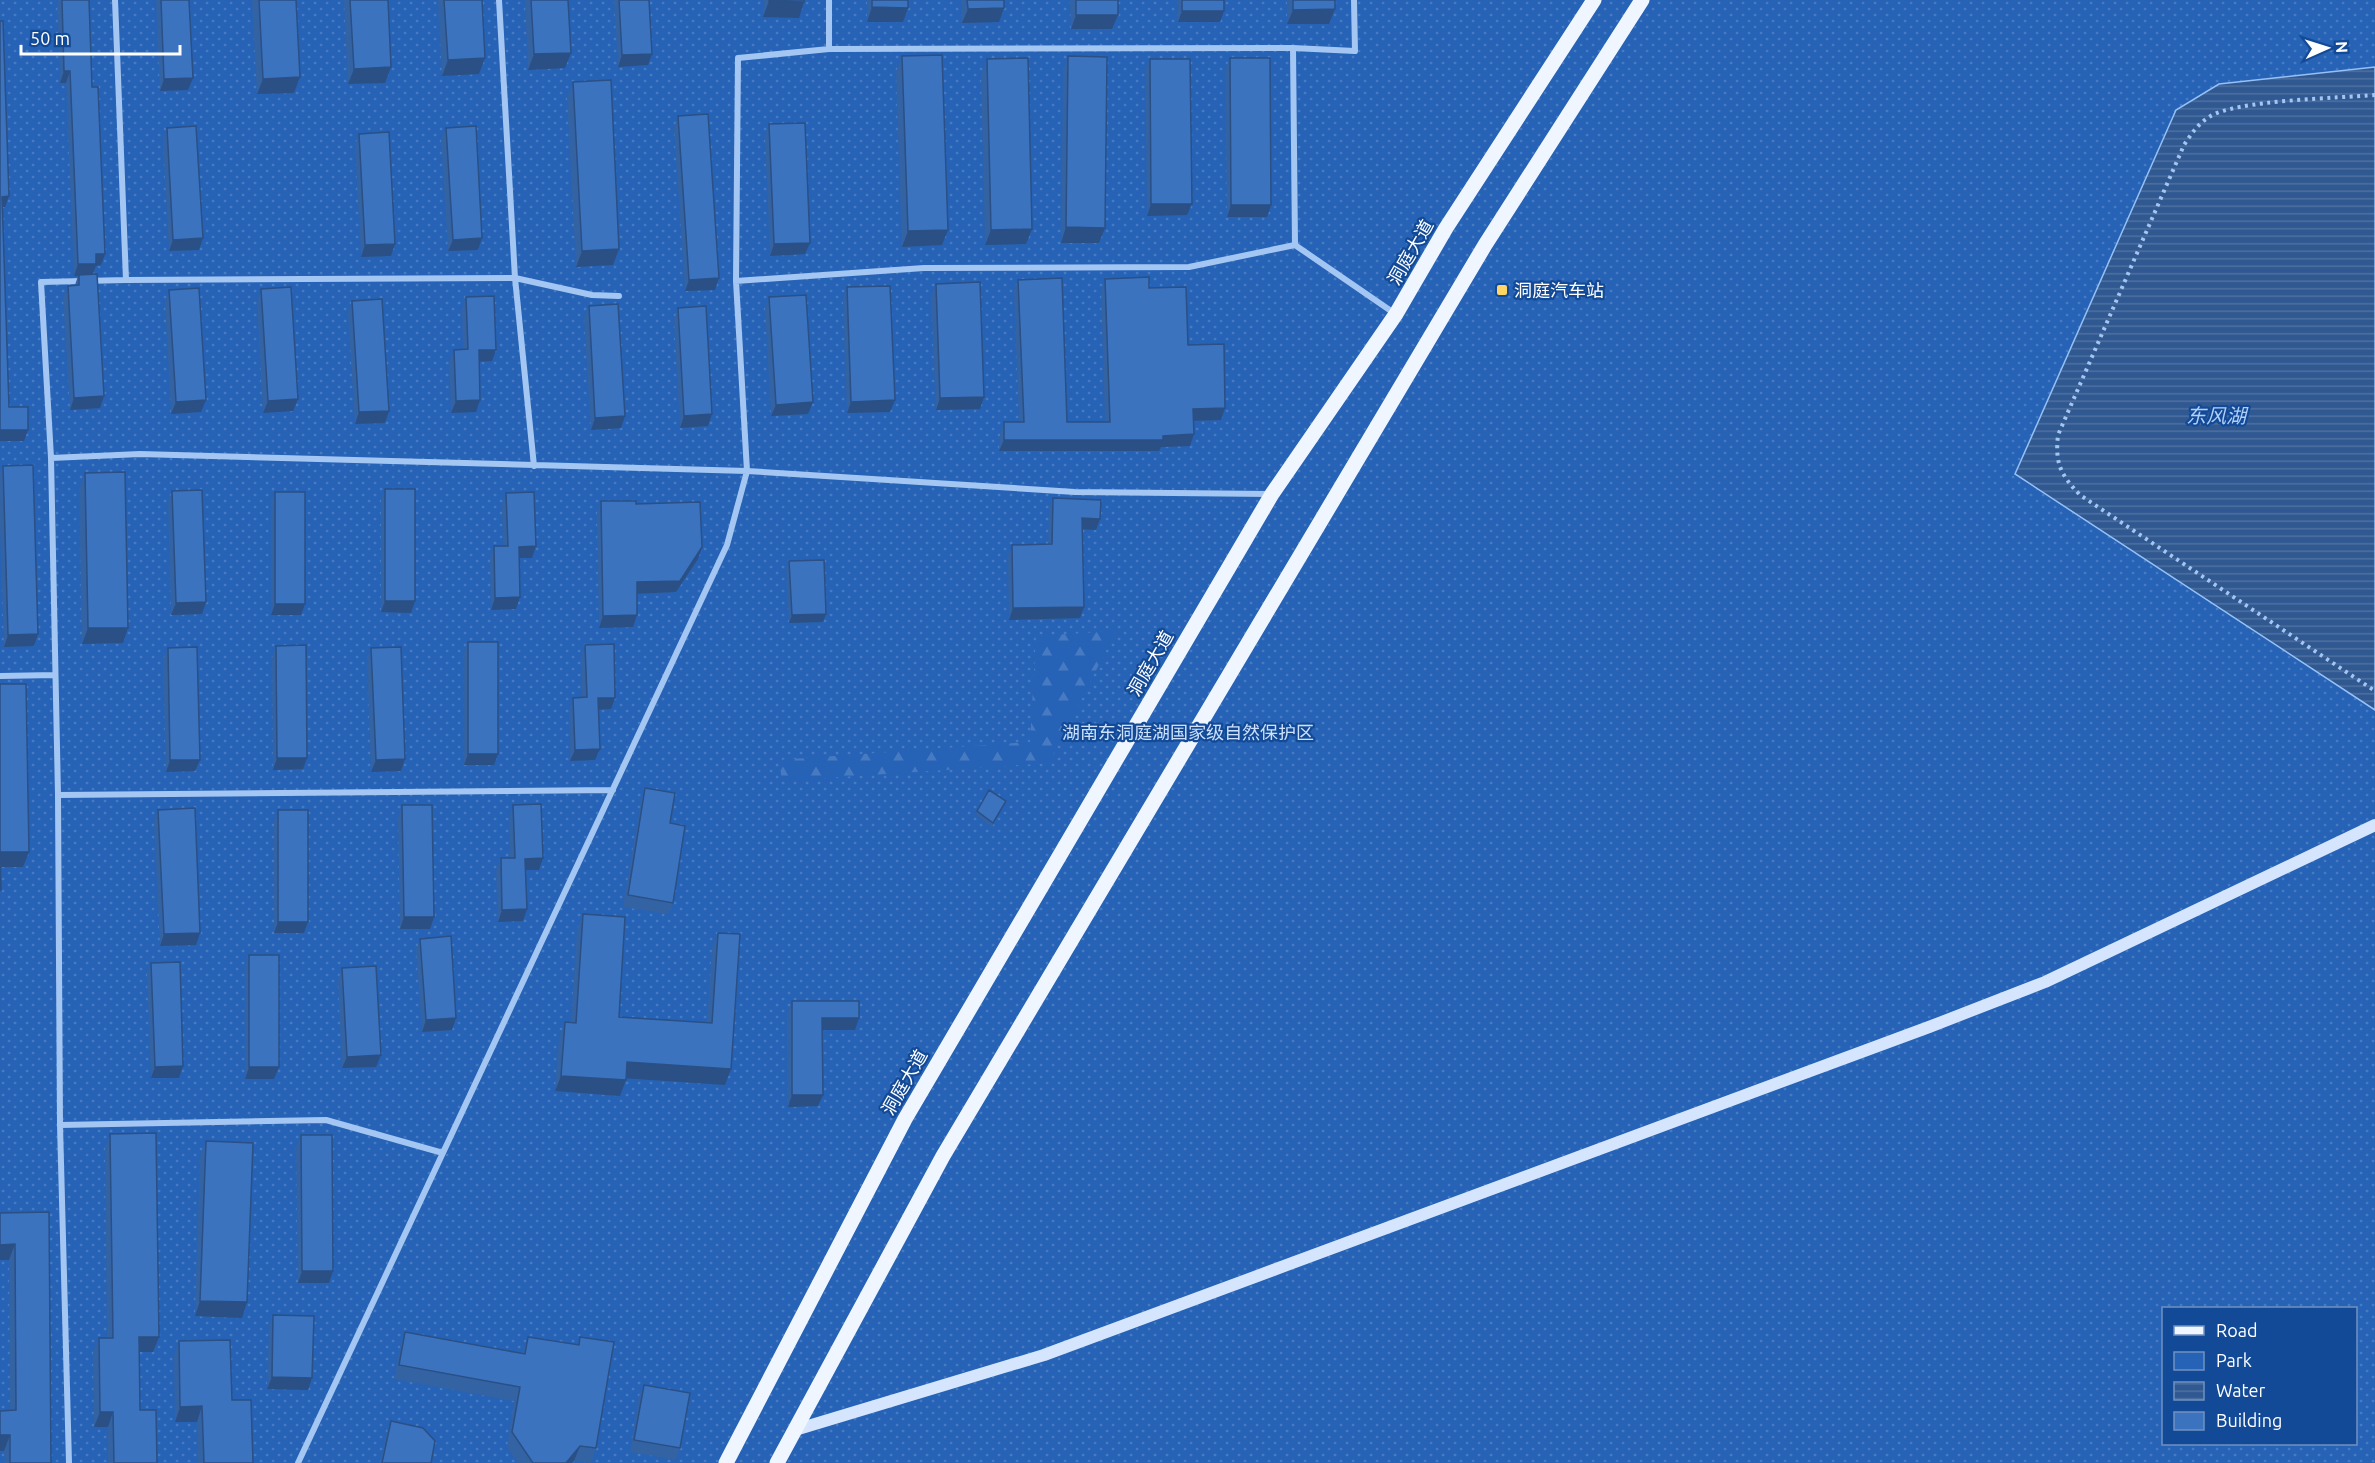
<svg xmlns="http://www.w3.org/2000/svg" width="2375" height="1463" font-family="Ubuntu,'Noto Sans SC',sans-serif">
<defs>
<pattern id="green-dots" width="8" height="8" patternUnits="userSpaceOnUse" patternTransform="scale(1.5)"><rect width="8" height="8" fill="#2663b6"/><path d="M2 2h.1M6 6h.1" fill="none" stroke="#477ac1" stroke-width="1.8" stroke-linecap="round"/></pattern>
<pattern id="forest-firs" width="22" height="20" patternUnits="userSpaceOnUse" patternTransform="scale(1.5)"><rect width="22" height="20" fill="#2663b6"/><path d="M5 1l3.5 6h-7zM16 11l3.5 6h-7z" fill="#477ac1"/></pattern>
<pattern id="water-rules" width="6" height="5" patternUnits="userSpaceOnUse" patternTransform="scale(1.5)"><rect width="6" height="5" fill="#305891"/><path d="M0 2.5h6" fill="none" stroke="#4f71a2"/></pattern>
</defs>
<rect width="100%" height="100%" fill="#134a97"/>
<path fill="url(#green-dots)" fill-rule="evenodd" d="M0,0H2375V1463H0ZM2164,1308H2356V1444H2164Z"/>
<path fill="url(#forest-firs)" d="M1116,631L1049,763L782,781L779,760L1030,742L1036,636Z"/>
<path fill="url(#water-rules)" stroke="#96c1f6" stroke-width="1.5" d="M2375,67V710L2015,474L2176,110L2219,84Z"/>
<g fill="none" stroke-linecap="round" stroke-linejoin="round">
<path stroke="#a4c6f3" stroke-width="4" stroke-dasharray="3 4.5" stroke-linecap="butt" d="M2375,95C2340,98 2234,100 2209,117C2198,124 2191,134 2184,145L2058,435C2055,463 2060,474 2080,495L2375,691"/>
<path stroke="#a4c6f3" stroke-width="6" d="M115,0L126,280L41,282L51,458L58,795L613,790
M499,0L515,278L534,466
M1293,48L1355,51L1354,0
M829,49V0
M126,280L515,278L592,295L619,296
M736,281L924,268L1189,267L1295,245
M51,458L140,454L747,471L736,281L738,58L829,49L1293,48L1295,245L1394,313
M0,676L55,675
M58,795L60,1125
M69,1463L60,1125L326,1120L443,1153
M298,1463L727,545L747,471L1075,492L1271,494"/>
<path stroke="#d4e5fd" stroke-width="12" d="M795,1430L1044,1355L1929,1027L2045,982L2375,825"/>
<path stroke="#f0f6ff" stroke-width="15" d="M726,1463L905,1119L1272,494L1396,314L1446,228L1594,0
M777,1463L943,1156L1485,245L1642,0"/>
</g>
<path fill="#3463a4" d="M57,0H89L92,87L105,254L101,265L96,266L92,274L104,396L100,408L70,410L63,298L68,286L75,285L78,276H74L66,83H60Z
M156,0H189L193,78L188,90L160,91Z
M252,0H296L294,93L257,94Z
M344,0H388L391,67L385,83L348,84Z
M438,0H482L479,74L442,76Z
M525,0H568L565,68L528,70Z
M614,0H649L648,65L618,67Z
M764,0H804L799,18L763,17Z
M867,0H908L903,22H867Z
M962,0H1004L999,22L962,23Z
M1070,0H1118V15L1112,29H1071Z
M1178,0H1224L1220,22H1178Z
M1287,0H1335V9L1329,24H1287Z
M902,56L942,245L902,247L896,72Z
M1068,56L1099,243H1061L1063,72Z
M1230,58L1271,205L1267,217H1227L1225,70Z
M987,59L1032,229L1026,244L985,245L981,75Z
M1150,59L1187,215L1147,216L1145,71Z
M573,82L619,249L613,265L576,267L567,98Z
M678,116L715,290L685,291L674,128Z
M769,124L805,254L770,256L765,136Z
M167,128L203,238L199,250L169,251L163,140Z
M446,128L478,250L448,251L441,139Z
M359,134L391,256L361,257L355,145Z
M1105,279L1149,288L1188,345L1221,420L1194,421V434L1190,446L1161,447L1159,451H999L1000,434L1004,422H1019L1014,291L1018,280L1067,422H1105L1101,290Z
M936,284L980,409L936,410L931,296Z
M847,287L890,412L847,413L843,299Z
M261,289L298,399L293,411L263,413L257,301Z
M169,290L201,412L171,414L165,302Z
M466,297L492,361L479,362L476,412L451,413L449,362L454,350H463L462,309Z
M769,297L813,402L808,414L771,416L765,309Z
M352,301L389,411L385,423L355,424L348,313Z
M589,306L621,428L591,430L584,318Z
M678,308L712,414L708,426L680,428L674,320Z
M3,466L34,646L4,647L0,526V473Z
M85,473L123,643L82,644L79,489Z
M385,489L415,601L411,613L381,612V500Z
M172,491L206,602L202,614L171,615L168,503Z
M275,492L301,615H271V503Z
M506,493L536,546L532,558H519L516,609L491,610L490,558L494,546H503L502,505Z
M1053,498L1096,530L1082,529L1080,618L1009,620L1008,556L1012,545L1048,544L1049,509Z
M601,501L702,547L698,559L676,592L637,594V615L633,627L599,628L597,513Z
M789,561L826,614L823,622L789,623L786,569Z
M468,642L494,765H464V653Z
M585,645L611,709L598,710L595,760L570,761L569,710L573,698H582L581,657Z
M276,646L303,769L273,770L272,658Z
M168,648L200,760L195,771L166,772L163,660Z
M371,648L405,759L401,771L371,772L367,660Z
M645,788L670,823L673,903L668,914L623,907L641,800Z
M1006,801L992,827L976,815L977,811Z
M402,805L434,917L430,929H400L398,817Z
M513,805L539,870H526L527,909L523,921L498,922L496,870L501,858H510L509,817Z
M158,810L196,945L160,946L154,821Z
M278,810L308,922L304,933H274V821Z
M583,914L619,1017L707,1023L712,948L718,933L731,1069L725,1085L626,1078L620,1096L555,1091L559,1038L565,1022H571L577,930Z
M420,939L452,1030L422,1032L416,950Z
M249,955L274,1079H245V967Z
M151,963L179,1078H151L147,975Z
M342,968L381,1055L376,1067L342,1068L338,980Z
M792,1001L859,1018L855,1030H822L823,1095L818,1106L788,1107L787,1013Z
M110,1134L153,1352H139L140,1410L157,1463H108V1427H94L93,1353L99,1338H107L105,1149Z
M301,1135L329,1283H298L296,1147Z
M206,1141L242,1318L195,1316L200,1156Z
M49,1212L51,1463H5L4,1451H0V1411L10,1410L9,1260H0V1213Z
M273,1315L312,1378L308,1390L267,1389L269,1327Z
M405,1332L522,1354L528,1337L577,1345L580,1337L596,1448L591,1463L574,1461L572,1463H518L507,1447L514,1401L394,1379L400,1347Z
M179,1341L232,1400L253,1463H198L197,1422H175L174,1356Z
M644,1385L680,1448L676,1460L630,1452L639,1396Z
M391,1421L431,1463H380L386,1435Z"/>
<path fill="#2a5086" d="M769,1L804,2L799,18L763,17Z
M872,7L908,8L903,22H867Z
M1004,8L999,22L962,23L968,9Z
M1335,9L1329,24H1287L1293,10Z
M1182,11H1224L1220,22H1178Z
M1076,15H1118L1112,29H1071Z
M571,53L565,68L528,70L534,54Z
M652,54L648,65L618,67L622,55Z
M485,58L479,74L442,76L448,60Z
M391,67L385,83L348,84L354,69Z
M64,71H70L66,83H60Z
M300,77L294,93L257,94L263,79Z
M193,78L188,90L160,91L164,79Z
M9,196L5,207H0L2,197Z
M1151,204H1192L1187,215L1147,216Z
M1231,205H1271L1267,217H1227Z
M1066,227L1105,228L1099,243H1061Z
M1032,229L1026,244L985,245L991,230Z
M948,230L942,245L902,247L908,231Z
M203,238L199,250L169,251L173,240Z
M482,238L478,250L448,251L453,240Z
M810,243L805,254L770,256L774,244Z
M395,244L391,256L361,257L365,245Z
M619,249L613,265L576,267L582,251Z
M96,254H105L101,265L96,266L92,276H74L78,264Z
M719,278L715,290L685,291L689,280Z
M479,350H496L492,361L474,362Z
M104,396L100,408L70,410L74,398Z
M984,397L980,409L936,410L940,398Z
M298,399L293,411L263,413L268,401Z
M206,400L201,412L171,414L176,402Z
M480,400L476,412L451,413L456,401Z
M895,400L890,412L847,413L851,402Z
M813,402L808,414L771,416L776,405Z
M1225,408L1221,420L1189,421L1193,409Z
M389,411L385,423L355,424L359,412Z
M712,414L708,426L680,428L684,416Z
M625,416L621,428L591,430L595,418Z
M0,430H28L24,441H0Z
M1194,434L1190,446L1161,447L1159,451H999L1004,440Z
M1082,518L1100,519L1096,530L1078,529Z
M536,546L532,558H514L519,547Z
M702,547L698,559L676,592L633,594L637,582Z
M520,597L516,609L491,610L495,598Z
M385,601H415L411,613L381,612Z
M206,602L202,614L171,615L176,603Z
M275,604H305L301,615H271Z
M1084,607L1080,618L1009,620L1013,608Z
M826,614L823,622L789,623L792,615Z
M637,615L633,627L599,628L603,616Z
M88,628H128L123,643L82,644Z
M38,634L34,646L4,647L8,635Z
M598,698H615L611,709L594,710Z
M600,749L595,760L570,761L575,750Z
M468,754H498L494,765H464Z
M277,758H307L303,769L273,770Z
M405,759L401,771L371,772L376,760Z
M170,760H200L195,771L166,772Z
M0,852H29L23,867H0Z
M543,858L539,870H521L525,859Z
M527,909L523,921L498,922L502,910Z
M404,917H434L430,929H400Z
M278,922H308L304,933H274Z
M200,933L196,945L160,946L164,934Z
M456,1018L452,1030L422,1032L426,1020Z
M822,1018H859L855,1030H818Z
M381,1055L376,1067L342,1068L347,1057Z
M627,1062L731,1069L725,1085L622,1078Z
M183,1066L179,1078H151L155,1067Z
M249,1067H279L274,1079H245Z
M561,1076L626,1080L620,1096L555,1091Z
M792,1095H823L818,1106L788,1107Z
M15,1244L9,1260H0V1245Z
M302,1271H333L329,1283H298Z
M200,1301L247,1302L242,1318L195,1316Z
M139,1337H159L153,1352H133Z
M272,1377L312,1378L308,1390L267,1389Z
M202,1406L197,1422H175L180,1407Z
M100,1412H113L108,1427H94Z
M0,1435H10L4,1451H0Z
M580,1446L574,1461L572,1463H566Z"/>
<path fill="#3c73bf" stroke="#2a5086" stroke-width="1.5" d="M62,0H89L92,87H98L105,254H96V264H78L70,71H64Z
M161,0H189L193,78L164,79Z
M259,0H296L300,77L263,79Z
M350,0H388L391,67L354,69Z
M444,0H482L485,58L448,60Z
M531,0H568L571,53L534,54Z
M619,0H649L652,54L622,55Z
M769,0H804V2L769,1Z
M872,0H908V8L872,7Z
M967,0H1004V8L968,9Z
M1076,0H1118V15H1076Z
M1182,0H1224V11H1182Z
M1293,0H1335V9L1293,10Z
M0,21H3L9,196L2,197L9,407H28V430H0Z
M942,55L948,230L908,231L902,56Z
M1068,56L1107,57L1105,228L1066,227Z
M1028,58L1032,229L991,230L987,59Z
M1230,58H1270L1271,205H1231Z
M1150,59H1190L1192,204H1151Z
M611,80L619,249L582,251L573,82Z
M708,114L719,278L689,280L678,116Z
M805,123L810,243L774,244L769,124Z
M196,126L203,238L173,240L167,128Z
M476,126L482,238L453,240L446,128Z
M389,132L395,244L365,245L359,134Z
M97,274L104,396L74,398L68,286L79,285V275Z
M1149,277V288L1186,287L1188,345L1224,344L1225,408L1193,409L1194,434L1163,436V440H1004V422H1024L1018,280L1062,278L1067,422H1110L1105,279Z
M980,282L984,397L940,398L936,284Z
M890,286L895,400L851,402L847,287Z
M291,287L298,399L268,401L261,289Z
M199,288L206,400L176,402L169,290Z
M806,295L813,402L776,405L769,297Z
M494,296L496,350H479L480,400L456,401L454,350L468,349L466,297Z
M382,299L389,411L359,412L352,301Z
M618,304L625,416L595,418L589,306Z
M706,306L712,414L684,416L678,308Z
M33,465L38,634L8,635L3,466Z
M125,472L128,628H88L85,473Z
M385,489H415V601H385Z
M202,490L206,602L176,603L172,491Z
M275,492H305V604H275Z
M534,492L536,546L519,547L520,597L495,598L494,546H508L506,493Z
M1053,498L1101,500L1100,519L1082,518L1084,607L1013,608L1012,545L1052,544Z
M601,501H636V504L700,502L702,547L680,581L637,582V615L603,616Z
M824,560L826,614L792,615L789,561Z
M468,642H498V754H468Z
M614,644L615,698H598L600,749L575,750L573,698L587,697L585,645Z
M306,645L307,758H277L276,646Z
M197,647L200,760H170L168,648Z
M401,647L405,759L376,760L371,648Z
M0,684H26L29,852H0L1,890H0Z
M645,788L675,793L670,823L685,826L673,903L628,895Z
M989,790L1006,801L993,823L977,811Z
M541,804L543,858L525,859L527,909L502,910L501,858H515L513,805Z
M402,805H432L434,917H404Z
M195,808L200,933L164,934L158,810Z
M278,810H308V922H278Z
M583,914L625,917L619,1017L712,1023L718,933L740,934L731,1069L627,1062L626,1080L561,1076L565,1022L576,1023Z
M451,936L456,1018L426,1020L420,939Z
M249,955H279V1067H249Z
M180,962L183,1066L155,1067L151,963Z
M376,966L381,1055L347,1057L342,968Z
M792,1001H859V1018H822L823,1095H792Z
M156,1133L159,1337H139L140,1410H156L157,1463H114L113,1412H100L99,1338H113L110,1134Z
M301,1135H332L333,1271H302Z
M206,1141L253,1143L247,1302L200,1301Z
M49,1212L51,1463H10V1435H0V1411L16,1410L15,1244L0,1245V1213Z
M273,1315L314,1316L312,1378L272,1377Z
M405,1332L525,1354L528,1337L579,1345L580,1337L614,1342L596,1448L580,1446L566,1463H533L512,1432L520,1387L399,1365Z
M230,1340L232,1400H251L253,1463H204L202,1406L180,1407L179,1341Z
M644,1385L690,1393L680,1448L634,1440Z
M391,1421L423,1428L435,1441L431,1463H382Z"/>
<rect fill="#ffd666" stroke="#134a97" stroke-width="2" x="1496" y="284" width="12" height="12" rx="3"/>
<g text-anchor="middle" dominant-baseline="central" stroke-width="4.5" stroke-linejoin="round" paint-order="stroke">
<g font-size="18" fill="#fff" stroke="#134a97">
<text transform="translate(1410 252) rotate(-60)">洞庭大道</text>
<text transform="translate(1150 663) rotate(-60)">洞庭大道</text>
<text transform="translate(904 1082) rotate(-60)">洞庭大道</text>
</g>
<g font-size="18" fill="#fff" stroke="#134a97" text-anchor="start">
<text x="1514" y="290">洞庭汽车站</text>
</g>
<g font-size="18" fill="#cce1fd" stroke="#134a97">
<text x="1188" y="732">湖南东洞庭湖国家级自然保护区</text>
</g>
<g font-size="20" font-style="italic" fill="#b1d0f9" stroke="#134a97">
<text x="2216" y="415">东风湖</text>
</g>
</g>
<rect x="2162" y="1307" width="195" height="138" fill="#134a97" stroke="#7192c1" stroke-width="1.5"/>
<rect x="2174" y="1326" width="30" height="9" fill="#f0f6ff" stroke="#7192c1" stroke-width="1.5"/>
<text x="2216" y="1337" font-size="18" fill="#ffffff">Road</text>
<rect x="2174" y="1352" width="30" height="18" fill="#2663b6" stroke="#7192c1" stroke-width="1.5"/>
<text x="2216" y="1367" font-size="18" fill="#ffffff">Park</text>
<rect x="2174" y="1382" width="30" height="18" fill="url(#water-rules)" stroke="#7192c1" stroke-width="1.5"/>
<text x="2216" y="1397" font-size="18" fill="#ffffff">Water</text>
<rect x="2174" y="1412" width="30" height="18" fill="#3c73bf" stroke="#7192c1" stroke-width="1.5"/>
<text x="2216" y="1427" font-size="18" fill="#ffffff">Building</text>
<g transform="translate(2327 48) rotate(87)" stroke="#134a97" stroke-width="4.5" paint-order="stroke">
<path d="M0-4.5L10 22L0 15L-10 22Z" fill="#ffffff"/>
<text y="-9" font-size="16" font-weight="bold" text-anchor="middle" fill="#ffffff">N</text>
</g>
<path d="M21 45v9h159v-9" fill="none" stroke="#ffffff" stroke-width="3"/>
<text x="30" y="45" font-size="18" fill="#ffffff" stroke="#134a97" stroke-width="4.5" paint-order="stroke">50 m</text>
</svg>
